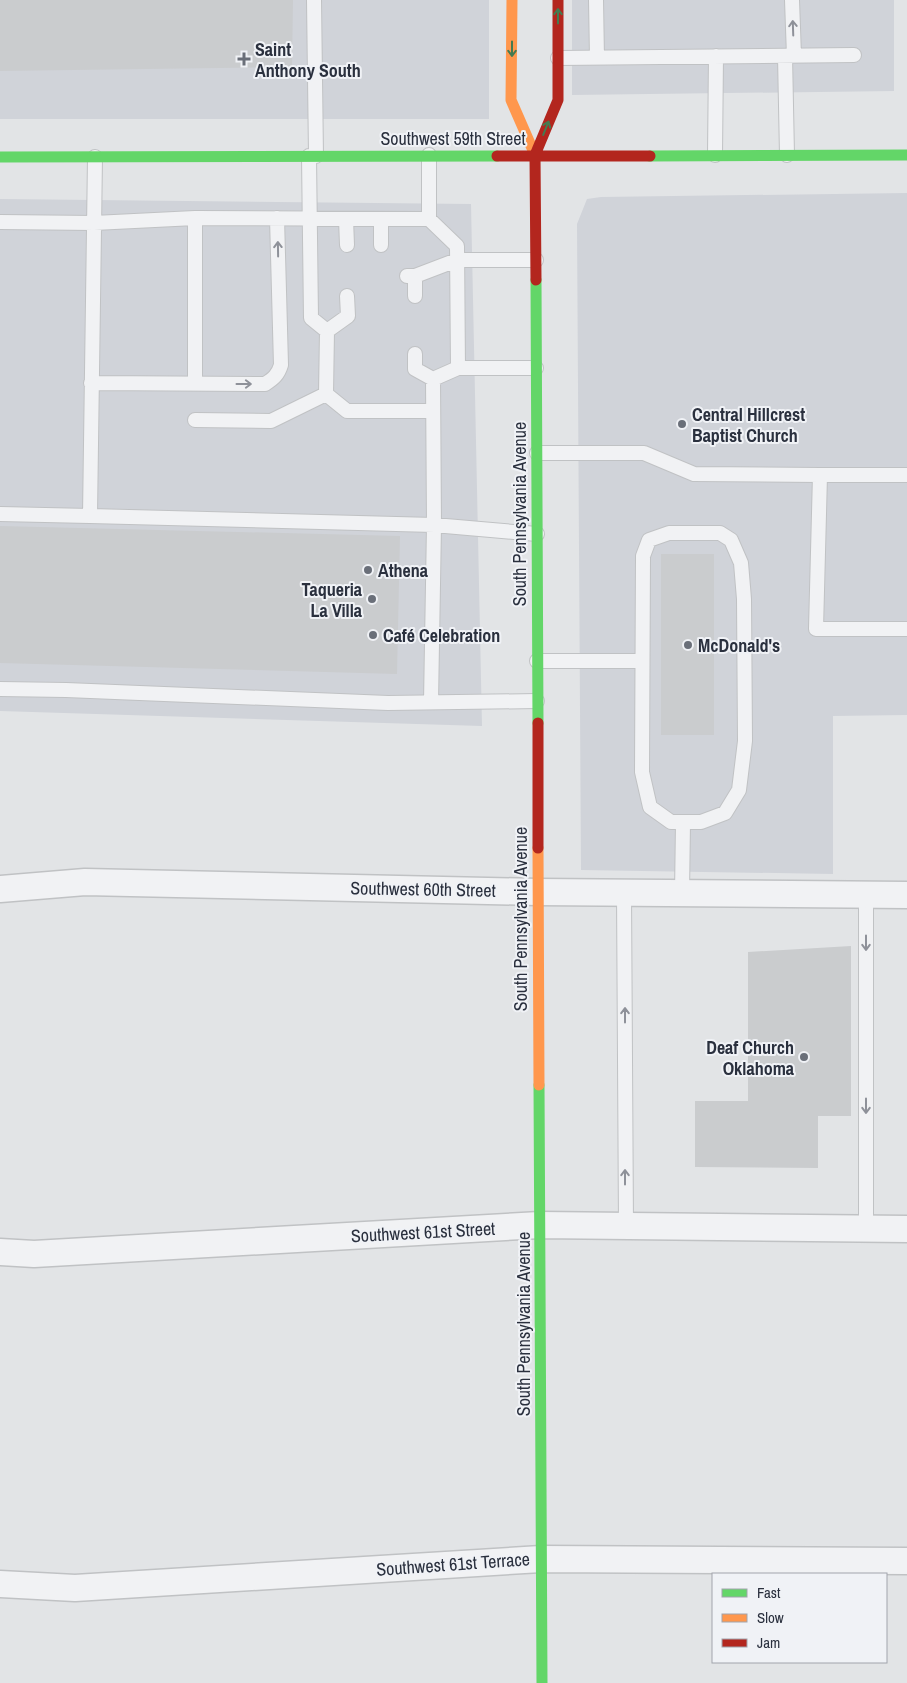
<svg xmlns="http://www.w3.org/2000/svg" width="907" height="1683" font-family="'Archivo Narrow',sans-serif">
<rect width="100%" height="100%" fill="#e2e4e6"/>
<path fill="#d0d3d9" d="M0,0H489V119H0Z
M572,0H894V91L572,95Z
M907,193V715L833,716V874L581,870L577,224L587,199L601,197Z
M0,199L471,204L482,726L0,711Z"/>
<path fill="#caccce" d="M0,0H293L292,67L0,71Z
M0,526L400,536L397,674L0,663Z
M661,554H714V735H661Z
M851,946V1116H818V1168L695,1167V1101H748V952Z"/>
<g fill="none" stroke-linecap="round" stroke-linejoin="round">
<defs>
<path id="lane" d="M314,0L316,156
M596,0L597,58
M792,0L794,56
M785,56L787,155
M558,58L854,55
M429,155V219
M715,155L716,56
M309,156L311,318L327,331L326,394L347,411H433
M95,157L90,516L434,525L537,534
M195,218V383
M346,219L347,245
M381,219V245
M0,222L94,223L195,218L429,219L457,246L458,368L433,379L434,525L431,702
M407,276H415L457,260H536
M415,296V276
M327,331L348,316L347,296
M415,354V369L433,379
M458,368H536
M91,383L265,384C273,379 278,375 281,365L277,218
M195,420L271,421L326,394
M537,453H644L694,474L820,475
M907,475H820L816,629H907
M0,514L90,516
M669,533H720L731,540L741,563L744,599L745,741L739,790L725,813L701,822H671L650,807L642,772L643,556L649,540Z
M537,661H642
M0,689L66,690L388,703L537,701
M624,893L626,1226
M682,893L683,823
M866,894V1228"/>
<path id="street" d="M0,889L85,882L537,892L907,895
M0,1252L34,1254L540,1225L907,1229
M0,1584L75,1588L541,1559L907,1561"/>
</defs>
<use href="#lane" stroke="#c0c2c4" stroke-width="16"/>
<use href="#street" stroke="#c0c2c4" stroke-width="29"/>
<use href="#lane" stroke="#f1f2f4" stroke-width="14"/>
<use href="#street" stroke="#f1f2f4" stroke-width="26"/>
<path stroke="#63d668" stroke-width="11" d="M650,156L907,155
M0,157L497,156
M536,280L538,723
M539,1085L542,1683"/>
<path stroke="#ff974d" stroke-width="11" d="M512,0L511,100L535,155
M538,848L539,1085"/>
<path stroke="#b3261e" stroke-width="11" d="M497,156H650
M536,280L535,155L558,100V0
M538,723V848"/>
</g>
<defs><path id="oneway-shaft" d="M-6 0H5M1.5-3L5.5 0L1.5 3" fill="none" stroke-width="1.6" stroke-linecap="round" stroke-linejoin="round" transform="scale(1.25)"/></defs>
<g stroke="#447b51">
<use href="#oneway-shaft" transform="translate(558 16) rotate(-90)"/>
<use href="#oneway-shaft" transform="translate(512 49) rotate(90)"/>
<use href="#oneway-shaft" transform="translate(546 128) rotate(-68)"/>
</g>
<g stroke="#8e9199">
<use href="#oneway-shaft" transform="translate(793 28) rotate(-92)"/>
<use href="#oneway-shaft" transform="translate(278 249) rotate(-91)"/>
<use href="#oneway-shaft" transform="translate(244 384)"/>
<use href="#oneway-shaft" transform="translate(866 943) rotate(90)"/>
<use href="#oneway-shaft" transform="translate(625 1015) rotate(-90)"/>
<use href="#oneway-shaft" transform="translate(866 1106) rotate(90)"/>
<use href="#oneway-shaft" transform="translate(625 1177) rotate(-90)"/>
</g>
<g fill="#6a6f79" stroke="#f0f2f6" stroke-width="2">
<path d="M241.5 51.5h5v5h5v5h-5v5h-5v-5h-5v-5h5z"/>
<circle cx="682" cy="424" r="5"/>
<circle cx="368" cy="570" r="5"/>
<circle cx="372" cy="599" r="5"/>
<circle cx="373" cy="635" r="5"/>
<circle cx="688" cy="645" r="5"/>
<circle cx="804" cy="1057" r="5"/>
</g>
<g text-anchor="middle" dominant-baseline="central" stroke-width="4" stroke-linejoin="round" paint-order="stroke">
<g font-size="18" font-weight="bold" fill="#2a303e" stroke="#f0f2f6" text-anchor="start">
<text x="255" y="49">Saint<tspan x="255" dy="21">Anthony South</tspan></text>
<text x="692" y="414">Central Hillcrest<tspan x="692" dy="21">Baptist Church</tspan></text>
<text x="378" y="570">Athena</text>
<text x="362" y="589" text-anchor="end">Taqueria<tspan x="362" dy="21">La Villa</tspan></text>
<text x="383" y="635">Café Celebration</text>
<text x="698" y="645">McDonald's</text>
<text x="794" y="1047" text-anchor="end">Deaf Church<tspan x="794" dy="21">Oklahoma</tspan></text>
</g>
<g font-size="18" fill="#2a303e" stroke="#f0f2f6">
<text x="453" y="138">Southwest 59th Street</text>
<text transform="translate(519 514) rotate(-90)">South Pennsylvania Avenue</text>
<text transform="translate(423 889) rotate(1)">Southwest 60th Street</text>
<text transform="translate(520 919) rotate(-90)">South Pennsylvania Avenue</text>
<text transform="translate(423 1232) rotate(-3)">Southwest 61st Street</text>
<text transform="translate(523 1324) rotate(-90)">South Pennsylvania Avenue</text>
<text transform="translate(453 1564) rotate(-4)">Southwest 61st Terrace</text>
</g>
</g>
<rect x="712" y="1573" width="175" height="90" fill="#f0f2f6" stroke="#a1a4ac"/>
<rect x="722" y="1589" width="25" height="8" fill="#63d668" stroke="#a1a4ac"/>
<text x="757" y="1598" font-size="15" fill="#2a303e">Fast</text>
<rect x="722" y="1614" width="25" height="8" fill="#ff974d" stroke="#a1a4ac"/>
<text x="757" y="1623" font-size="15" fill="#2a303e">Slow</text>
<rect x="722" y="1639" width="25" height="8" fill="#b3261e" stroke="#a1a4ac"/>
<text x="757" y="1648" font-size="15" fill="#2a303e">Jam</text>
</svg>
